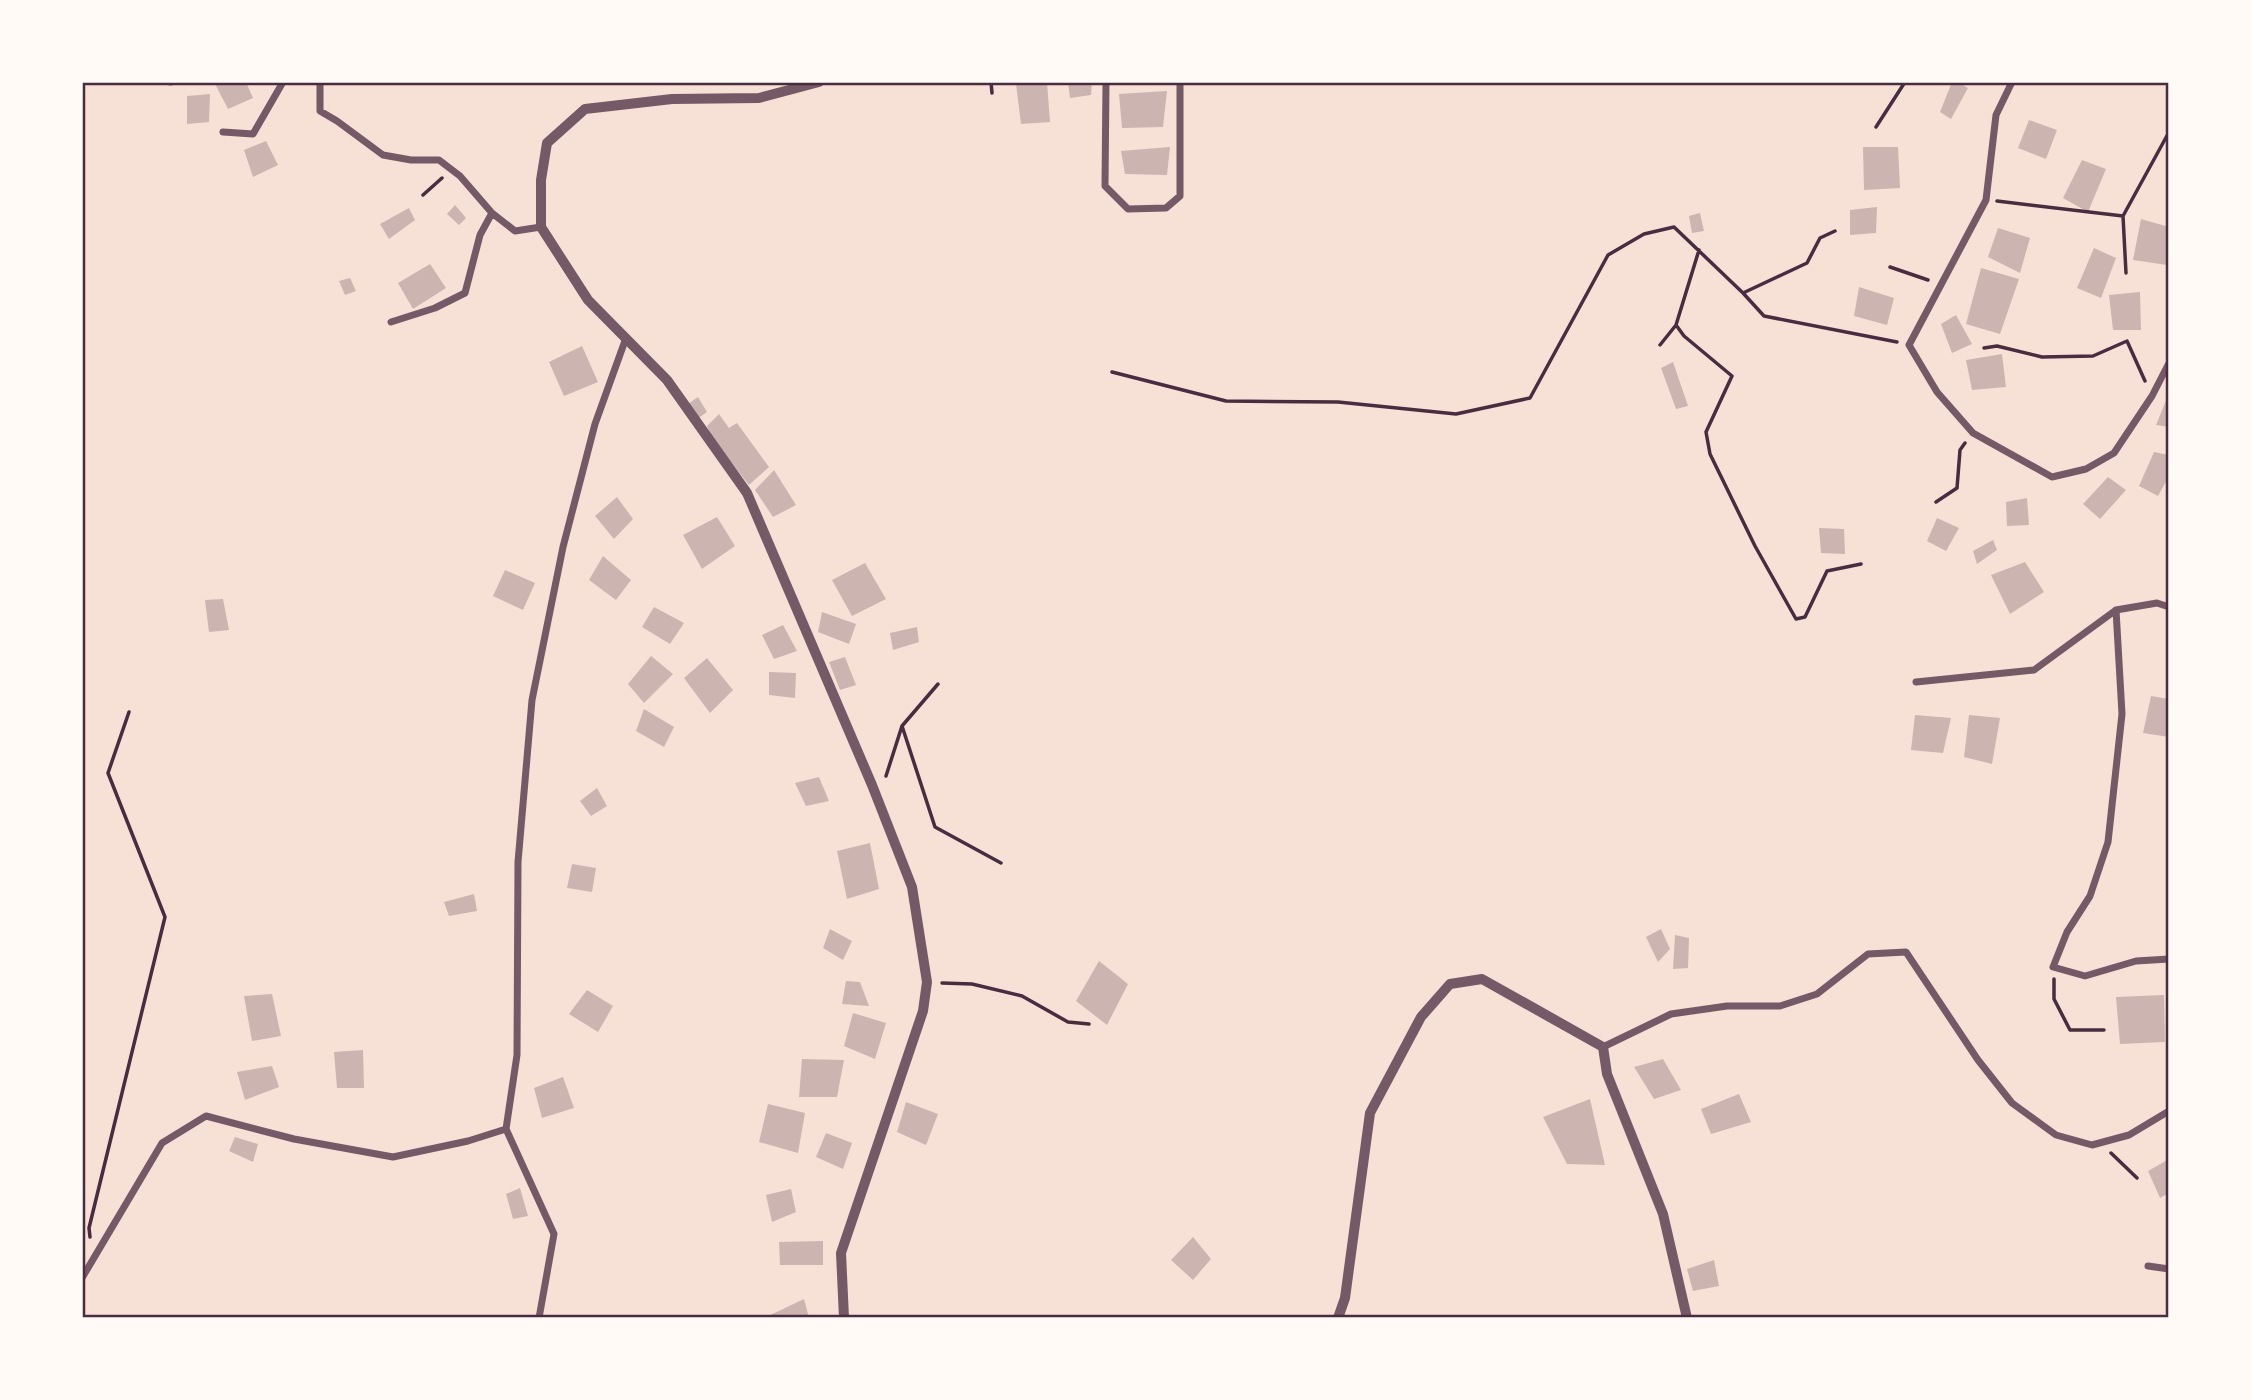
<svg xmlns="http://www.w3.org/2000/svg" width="2251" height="1400" font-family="'Golos Text',sans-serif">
<rect width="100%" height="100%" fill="#f7e1d7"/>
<path fill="#ccb4b1" d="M214,82H246L253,98L228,109Z
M1047,82L1050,122L1021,124L1016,84Z
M1068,82H1092L1091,95L1070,98Z
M1952,82H1958L1968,88L1951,119L1940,112Z
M1167,91L1163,127L1122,128L1119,94Z
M210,94L209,122L187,124V96Z
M2029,120L2057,130L2046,159L2018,148Z
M266,141L278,165L253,177L244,150Z
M1170,147L1167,175L1125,174L1121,151Z
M1863,147H1898L1900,188L1864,190Z
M2082,160L2106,169L2088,212L2063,198Z
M455,205L466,218L459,225L447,214Z
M1877,207L1876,233L1850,235V210Z
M409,208L415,220L389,239L380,224Z
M1700,213L1704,231L1692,233L1689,216Z
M2141,219L2169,227L2167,265L2133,260Z
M1998,228L2030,238L2020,273L1988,257Z
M2094,248L2116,258L2101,298L2077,288Z
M430,264L446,288L413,309L398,283Z
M1981,268L2019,279L2000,334L1966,324Z
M350,278L356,291L345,295L339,281Z
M1859,287L1894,298L1887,325L1854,316Z
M2140,292L2141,330H2113L2109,295Z
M1956,315L1972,344L1952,353L1941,324Z
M582,346L598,382L564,396L549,362Z
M2002,354L2006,387L1972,390L1966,360Z
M1673,362L1688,406L1676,409L1661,368Z
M2169,393V427L2156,425Z
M698,397L707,412L697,419L688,404Z
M719,414L729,428L737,423L769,467L749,485L713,439L707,426Z
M2154,452L2169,455V476L2158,496L2139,486Z
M774,470L796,505L773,517L755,490Z
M2108,477L2126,490L2100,519L2083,504Z
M617,497L633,519L614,539L595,516Z
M2027,498L2029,525L2007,526L2006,502Z
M717,517L735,546L702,569L683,535Z
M1937,518L1959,528L1946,551L1927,541Z
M1819,528L1844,529L1845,554L1821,553Z
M1993,540L1997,550L1977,564L1973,551Z
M603,556L631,580L616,600L589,580Z
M2025,562L2044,592L2010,614L1991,575Z
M865,563L886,599L852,616L832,580Z
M505,570L535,583L523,610L493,596Z
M223,599L229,630L209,632L205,600Z
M654,607L684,623L670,644L642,627Z
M822,612L856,624L849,644L818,632Z
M783,625L797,651L774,659L762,635Z
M917,627L919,642L893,650L890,633Z
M651,656L673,674L644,703L628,684Z
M845,657L856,685L840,690L829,662Z
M707,658L733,690L710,713L684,678Z
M769,672L796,673L795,698L769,695Z
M2151,696L2169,699V737L2143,733Z
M644,709L674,727L664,747L636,731Z
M1915,715L1951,718L1943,753L1911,750Z
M1969,715L2000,718L1992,764L1964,757Z
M819,777L829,801L806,806L795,783Z
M597,788L607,806L591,816L580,801Z
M870,843L879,889L847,899L837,851Z
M572,864L596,868L592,892L567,888Z
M474,894L477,911L449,916L444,902Z
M830,929L852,941L843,960L823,948Z
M1661,929L1670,949L1658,962L1646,937Z
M1675,935L1689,938L1688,968L1673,969Z
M1099,961L1128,984L1107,1025L1076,1001Z
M846,981L860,982L869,1006L842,1004Z
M587,990L613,1006L598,1032L569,1014Z
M272,994L281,1036L252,1041L244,996Z
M2164,995L2165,1042L2120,1044L2116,997Z
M853,1013L886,1023L875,1059L844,1046Z
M363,1050L364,1088H337L334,1052Z
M802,1059L844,1060L837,1097H799Z
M1663,1059L1681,1090L1654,1099L1634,1067Z
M272,1066L279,1087L245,1100L237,1072Z
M563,1077L574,1108L542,1118L534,1088Z
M1739,1094L1751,1122L1711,1134L1701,1109Z
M1590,1099L1605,1165L1567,1164L1543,1117Z
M906,1102L938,1114L926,1145L897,1132Z
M768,1104L805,1113L798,1153L759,1142Z
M826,1133L852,1143L843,1169L816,1157Z
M235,1137L258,1144L253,1162L229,1151Z
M2169,1159V1193L2160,1198L2148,1171Z
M520,1188L528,1216L513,1219L506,1194Z
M791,1189L796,1212L772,1222L766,1195Z
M1193,1237L1211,1259L1193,1280L1171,1260Z
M823,1241V1265H780L779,1242Z
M1714,1260L1719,1286L1693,1291L1687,1269Z
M804,1299L809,1318H764Z"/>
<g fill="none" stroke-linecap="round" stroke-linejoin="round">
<path stroke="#4a2c40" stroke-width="3.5" d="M991,82L992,93
M1876,127L1905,82
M423,195L442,178
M1997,201L2123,216L2169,132
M2123,216L2126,273
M1699,250L1676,325L1684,336L1732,376L1706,432L1710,454L1755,546L1796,619L1805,617L1827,571L1861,564
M1890,267L1928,280
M1743,293L1807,263L1820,238L1835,231
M1660,345L1676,325
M1984,348L1997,346L2042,357L2093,356L2127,341L2145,381
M1112,372L1226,401L1338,402L1456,414L1530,398L1608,255L1644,234L1674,227L1743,293L1764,316L1897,342
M1936,502L1957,488L1960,450L1965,443
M902,726L935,827L1001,863
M886,776L902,726L938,684
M2054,979V999L2070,1030H2104
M942,983L972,984L1022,996L1068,1022L1089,1024
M2111,1153L2137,1178
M90,1237L89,1228L165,917L108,773L129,712"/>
<path stroke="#755966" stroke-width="7" d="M170,82H171
M320,82V111L337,121L383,155L411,160H439L460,176L492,213L515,231L541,227
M1106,82L1105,186L1128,209L1166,208L1180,196V82
M2012,82L1996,115L1986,200L1909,345L1937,392L1973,433L2052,477L2086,469L2114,453L2152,396L2169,363
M223,132L253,134L283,82
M391,322L435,308L465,293L480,235L492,213
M2116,610L2122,714L2108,842L2090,896L2067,932L2053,967L2085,976L2136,961L2169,959
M1916,682L2034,670L2116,610L2157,603L2169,607
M1603,1047L1671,1014L1727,1006H1780L1817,994L1868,954L1906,952L1978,1060L2012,1103L2056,1135L2092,1145L2129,1135L2169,1111
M506,1129L517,1055L518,862L532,700L563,547L595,424L626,338
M2148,1266L2169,1269
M82,1278L162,1143L206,1116L294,1139L393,1157L468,1141L506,1129L554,1234L539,1318"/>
<path stroke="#755966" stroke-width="10" d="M819,82L759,98L672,99L585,109L547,143L541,180V227L588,300L667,380L747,493L872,785L912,887L927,982L923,1011L841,1253L844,1318
M1338,1318L1345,1298L1370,1113L1421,1017L1450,984L1482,979L1603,1047L1607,1074L1663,1214L1687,1318"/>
</g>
<rect width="2251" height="1400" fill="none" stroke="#fffaf5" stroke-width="168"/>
<rect x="84" y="84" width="2083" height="1232" fill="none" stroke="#4a2c40" stroke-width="2.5"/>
</svg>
